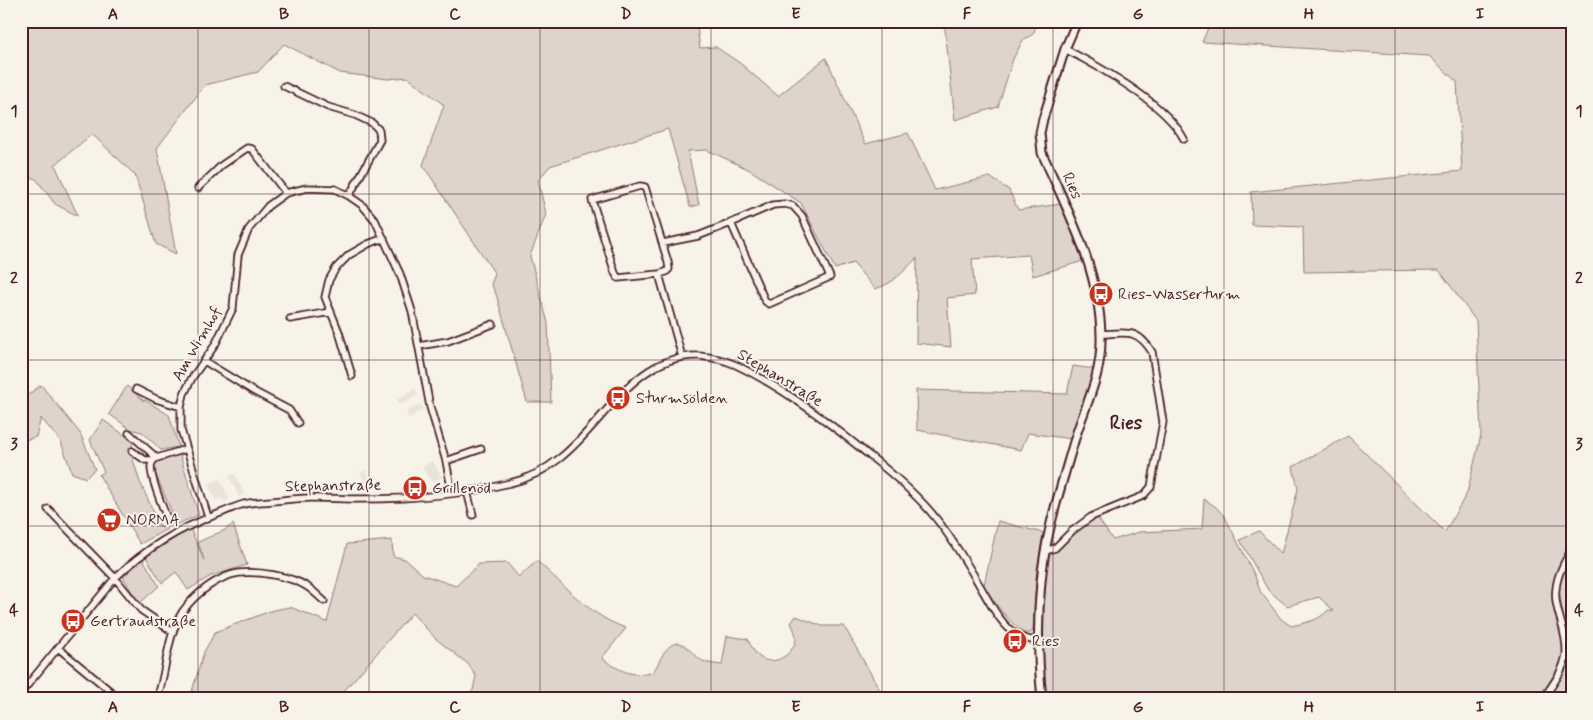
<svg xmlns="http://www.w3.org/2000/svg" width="1593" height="720" font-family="Mynerve,sans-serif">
<rect width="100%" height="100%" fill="#f7f3e8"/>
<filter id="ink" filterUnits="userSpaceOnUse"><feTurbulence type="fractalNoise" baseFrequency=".02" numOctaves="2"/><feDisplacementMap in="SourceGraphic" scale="10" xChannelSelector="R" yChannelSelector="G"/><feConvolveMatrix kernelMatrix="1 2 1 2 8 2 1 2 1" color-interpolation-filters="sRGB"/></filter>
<g filter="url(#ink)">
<path fill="#eae3da" d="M415,389L418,395L401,405L397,400Z
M420,404L423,409L409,418L406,412Z
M433,461L442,477L432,483L422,467Z
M365,470L374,485L369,488L360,473Z
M235,474L244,494L239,497L229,476Z
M220,479L229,499L223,502L222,498L216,501L208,484Z"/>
<path fill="#ded4cc" stroke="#947a7c" d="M21,21H696L700,48L716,47L741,64L778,96L826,58L865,144L908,133L935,190L990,177L1009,190L1018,210L1061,204L1068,219L1082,259L1080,262L1033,276L1029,255L972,259L975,295L947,298L951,347L916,343L917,258C902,272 895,283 875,289L853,263L835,269L801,203L750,170L707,150L688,151L699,205L690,207L668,129L550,166L538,180L546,214L530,256L548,323L551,402H527L496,294L491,284L495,274L423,165L444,105L407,77L388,79L340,73L284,44L258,72L205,85L157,148L176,254L156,244L135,175L92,134L55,165L78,216L55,204L36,179L21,176Z
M944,21H1038L1033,34L1023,40L1013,59L998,107L955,120Z
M1211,21H1572V557L1570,561L1572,562V699H1043L1038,641L1045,551L1051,550L1095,514L1113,540L1139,532L1202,529L1204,499L1216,507L1225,517L1255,576L1260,591L1281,619L1291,626C1304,623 1319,621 1328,610L1334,611L1319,597L1287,606L1268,590L1240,540L1259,531L1281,554L1298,489L1293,467L1348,436L1445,532L1467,493L1481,435L1476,321L1439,270L1304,272L1303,227L1252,225L1251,192L1462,171L1457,82L1429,56L1202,42Z
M1073,366L1094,369L1095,372L1072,439L1028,433L1021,450L917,430L916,390L1067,394Z
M41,385L80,433L95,469L86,478L72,473L61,442L41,418L36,437L21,441V396L24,398Z
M127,386L144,401L145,400L169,415L179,447L161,450L142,432L130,429L109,414Z
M103,420L133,441L131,453L140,482L161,528L165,525L167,529L140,544L99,475L104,472L90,440Z
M180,455L199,515L177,524L155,473L154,462Z
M998,521L1043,533L1036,578L1033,630L1031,633H1024C1006,619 996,605 984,585Z
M233,524L247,565L211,576L188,590L176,572L162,583L146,557L190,528L204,560L198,542L225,530Z
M392,540L393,556L405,559L423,575L456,586L479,564L507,563L519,577L537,561C564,585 591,617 626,628L602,658C616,669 634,679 653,672C659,664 662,652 670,646C683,635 693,657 703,661C709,664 716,664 722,665L727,636L748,639C751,647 755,654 761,658C775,667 795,653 796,638C796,633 793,627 791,623L796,616L822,626H844L885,699H466L473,690L476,676L468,664L436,639L412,613L337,699H197L192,691L204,652L215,632L273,610L290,607L327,622L347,544Z
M143,559L159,586L139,604L123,577Z"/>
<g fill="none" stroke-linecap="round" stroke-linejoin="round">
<defs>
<path id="minor" d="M1065,49C1100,67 1166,104 1184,139
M284,86L328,107L355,115L372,123L379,130L380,140L349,196
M198,188L222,165L247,148L252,149L286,193
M663,243L698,236L731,223L765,301L769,304L830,277L802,216L793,206L785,204L773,205L731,223
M659,274L666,272L669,269L668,262L645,187L640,186L592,200L615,273L618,278L659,274L682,357
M290,319L331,312
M419,346L448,341L493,324
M204,361L253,391L289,410L298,423
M352,376L339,332L325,297L329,280L336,268L349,255L368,244L384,238
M136,389L156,399L181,407
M129,433L157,458
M132,451L145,460H153
M446,461L481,449
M467,491L473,515
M48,509L115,578L141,610L173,632
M208,517L181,430V407L184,394L192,378L215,345L233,308L238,255L249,229L268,206L286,193L307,188L335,189L349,196L362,205L375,220L400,274L412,311L430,407L446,461L452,493
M168,521C163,507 151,481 151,467C151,463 153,460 157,458L186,449
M1045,551L1055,548L1072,531L1091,517L1143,496L1151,487L1163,422L1152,352C1137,328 1127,333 1101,334
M58,648L120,699
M21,693L115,578C145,549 179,528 218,514C227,511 236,506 244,504C253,502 263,502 272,501C285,500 298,498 311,498C328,498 344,499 361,499C410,499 462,495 510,483C528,479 545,470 560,458C604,424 634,354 699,356C711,357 725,360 736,365C784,388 829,422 870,456C894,475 919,496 938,521C954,541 967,564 980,586C990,603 1000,624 1017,635C1023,639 1030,640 1038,641
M157,699C167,671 166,636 183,611C195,594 218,576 239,573C250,572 263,573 274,575C284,577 297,580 306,586C313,590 318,596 324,601
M1543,699C1552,685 1564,671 1566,654C1568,631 1553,609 1556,589C1557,575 1565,561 1572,549"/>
<path id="tertiary" d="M1042,699C1038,660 1037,621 1041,582C1045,535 1060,490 1073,445C1084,406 1102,379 1101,336C1100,271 1068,211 1042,153L1040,133L1043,119L1065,49L1077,21"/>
</defs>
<use href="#minor" stroke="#4a1f2b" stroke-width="9"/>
<use href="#tertiary" stroke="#4a1f2b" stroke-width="11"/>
<use href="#minor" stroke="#f7f3e8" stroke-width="5.5"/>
<use href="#tertiary" stroke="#f7f3e8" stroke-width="7"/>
</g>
</g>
<path fill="none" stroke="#4a1f2b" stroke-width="1" stroke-opacity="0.55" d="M198,21V699M369,21V699M540,21V699M711,21V699M882,21V699M1053,21V699M1224,21V699M1395,21V699M21,194H1572M21,360H1572M21,526H1572"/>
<defs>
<symbol id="bus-disc" viewBox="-11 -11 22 22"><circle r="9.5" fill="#c8321e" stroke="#f7f3e8"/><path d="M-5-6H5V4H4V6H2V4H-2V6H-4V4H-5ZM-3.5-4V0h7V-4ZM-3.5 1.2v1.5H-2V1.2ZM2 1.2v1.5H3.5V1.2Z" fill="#fff"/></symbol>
<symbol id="supermarket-disc" viewBox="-11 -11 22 22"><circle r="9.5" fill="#c8321e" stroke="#f7f3e8"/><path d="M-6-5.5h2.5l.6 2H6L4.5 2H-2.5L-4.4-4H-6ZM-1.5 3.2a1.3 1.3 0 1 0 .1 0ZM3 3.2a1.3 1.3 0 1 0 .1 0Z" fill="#fff"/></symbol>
</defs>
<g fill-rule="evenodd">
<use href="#bus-disc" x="1087" y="280" width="28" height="28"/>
<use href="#bus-disc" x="604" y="384" width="28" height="28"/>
<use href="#bus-disc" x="401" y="474" width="28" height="28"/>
<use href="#supermarket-disc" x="95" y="506" width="28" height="28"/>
<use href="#bus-disc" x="59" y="607" width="28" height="28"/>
<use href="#bus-disc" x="1001" y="627" width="28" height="28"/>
</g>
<g text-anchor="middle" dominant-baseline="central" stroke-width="4" stroke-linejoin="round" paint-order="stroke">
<g font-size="16" fill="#4a1f2b" stroke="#f7f3e8">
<text transform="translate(1072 186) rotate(66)">Ries</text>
<text transform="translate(197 344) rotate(-60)">Am Wimhof</text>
<text transform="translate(780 378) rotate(31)">Stephanstraße</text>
<text transform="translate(333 486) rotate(-1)">Stephanstraße</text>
</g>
<g font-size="16" fill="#4a1f2b" stroke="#f7f3e8" text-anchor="start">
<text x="1118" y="294">Ries-Wasserturm</text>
<text x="636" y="398">Sturmsölden</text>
<text x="432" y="488">Grillenöd</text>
<text x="126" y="520">NORMA</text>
<text x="90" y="621">Gertraudstraße</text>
<text x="1032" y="641">Ries</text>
</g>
<g font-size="19" font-weight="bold" fill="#4a1f2b" stroke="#f7f3e8">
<text x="1126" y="423">Ries</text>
</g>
</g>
<rect width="1593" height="720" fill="none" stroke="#f7f3e8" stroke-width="55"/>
<rect x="28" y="28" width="1538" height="664" fill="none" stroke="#4a1f2b" stroke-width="2"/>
<g font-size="16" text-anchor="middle" font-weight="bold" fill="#4a1f2b">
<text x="113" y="19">A</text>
<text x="284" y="19">B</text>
<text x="455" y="19">C</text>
<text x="626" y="19">D</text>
<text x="796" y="19">E</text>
<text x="967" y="19">F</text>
<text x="1138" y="19">G</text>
<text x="1309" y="19">H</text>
<text x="1480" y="19">I</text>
<text x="14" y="116">1</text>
<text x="1579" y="116">1</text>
<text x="14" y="283">2</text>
<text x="1579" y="283">2</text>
<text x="14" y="449">3</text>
<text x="1579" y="449">3</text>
<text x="14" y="615">4</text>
<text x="1579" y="615">4</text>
<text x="113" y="712">A</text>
<text x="284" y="712">B</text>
<text x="455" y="712">C</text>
<text x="626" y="712">D</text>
<text x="796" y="712">E</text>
<text x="967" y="712">F</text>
<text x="1138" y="712">G</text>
<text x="1309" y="712">H</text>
<text x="1480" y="712">I</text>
</g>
</svg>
